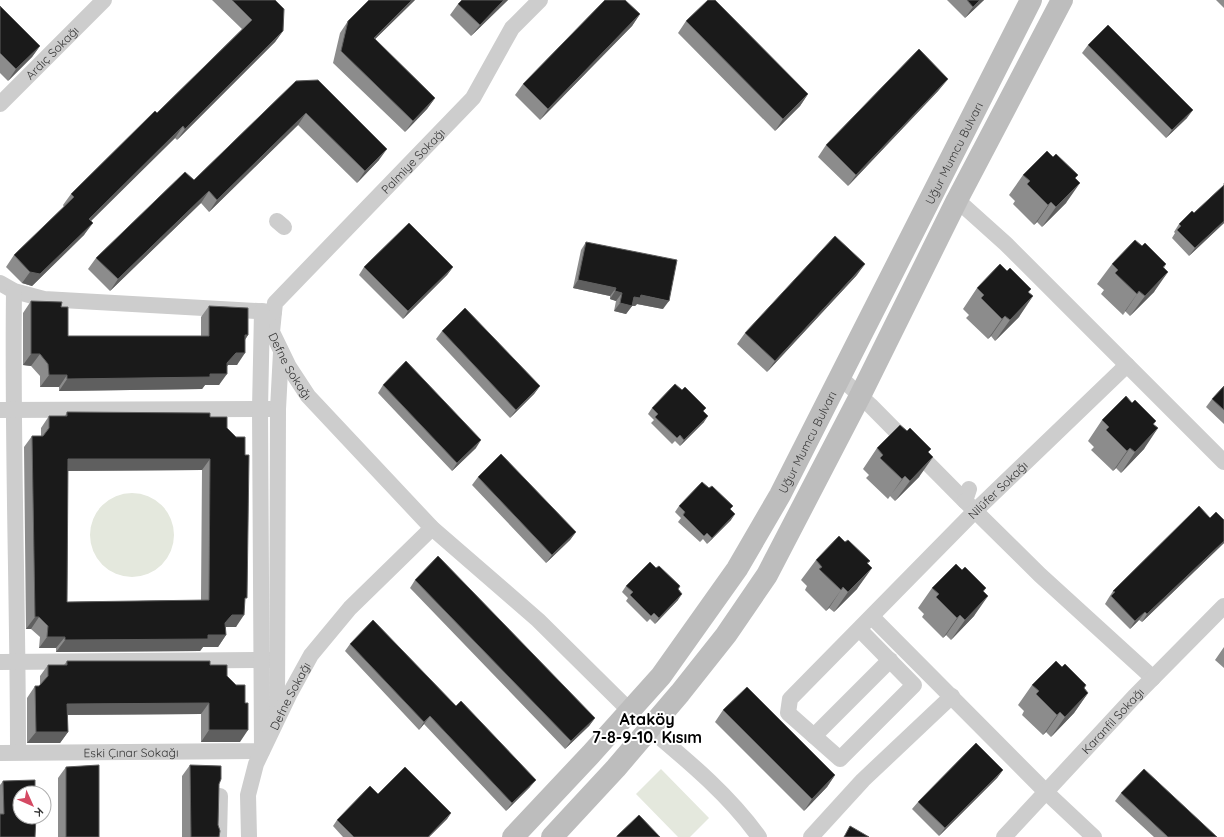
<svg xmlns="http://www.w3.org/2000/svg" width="1224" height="837" font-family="Quicksand,sans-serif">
<rect width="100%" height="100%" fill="#fff"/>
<path fill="#e4e8dd" d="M90 535a42 42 0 1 1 84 0a42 42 0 1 1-84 0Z
M661,769L709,818L690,837H678L636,794Z"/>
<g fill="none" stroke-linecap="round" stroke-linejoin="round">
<g stroke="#cdcdcd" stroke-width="16">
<path id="s1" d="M0,104L104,0"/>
<path d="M957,200L1006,244L1224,462"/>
<path d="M277,221L284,227"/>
<path id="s2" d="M0,283L14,291L44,299L274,312L272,332L289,367L308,396L432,528L538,620L630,711"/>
<path d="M14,291C12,445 18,599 18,752"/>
<path id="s3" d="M274,312L275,303L473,98L512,28L540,0"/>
<path d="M840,377L870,405L965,501L969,489"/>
<path d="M0,410L270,409"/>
<path d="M965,501L1040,575L1153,678"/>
<path d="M872,617L1046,792L1094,837"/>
<path id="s4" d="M860,630L914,685L840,759L788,713L790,699L975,511L1127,365"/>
<path d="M0,662L271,660"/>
<path d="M277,716L278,409L281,352"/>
<path d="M650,729C688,761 730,796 759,837"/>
<path d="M814,736L890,660"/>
<path id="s5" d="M0,753L262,751L260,409L262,311"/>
<path d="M219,837L220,796"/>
<path id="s6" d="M249,837L248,795L256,764L289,695L311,655L350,608L432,528"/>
<path d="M811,837L863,780L952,696"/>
<path id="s7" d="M1004,837L1134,697L1224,606"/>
</g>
<g stroke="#bdbdbd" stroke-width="22">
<path id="s8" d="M513,837L591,754L661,676L737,569L780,495L1031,0"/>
<path d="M552,837L616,768L680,693L726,635L767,575L860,396L957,200L1062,0"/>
</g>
</g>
<path fill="#8c8c8c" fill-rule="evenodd" d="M212,0H275L283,31L275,42L177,140L175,138L90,221L84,235L32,286L22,283L6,267L14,255L64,207L63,205L71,194L157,113L242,29Z
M415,0L375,39L435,98L427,109L405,132L333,63L340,33L348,21Z
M508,0L471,36L450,15L458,4Z
M947,0H984L965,18Z
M1216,0H1224V8Z
M0,6L40,46L32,57L8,81L0,73Z
M640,14L632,26L540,120L515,95L523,84Z
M686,21L808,94L800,106L775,131L678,33Z
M1088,45L1187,118L1166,138L1082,53Z
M296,81L379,160L357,183L298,125L209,212L201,203L110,291L88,269L96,258L194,180Z
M939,90L848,186L818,157L826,145Z
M1023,175L1075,179L1066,203L1042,227L1037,222L1034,225L1013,204L1015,201L1009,195Z
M1224,183V223L1189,256L1172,238L1175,233L1174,232L1179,224L1194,213L1224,185L1223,184Z
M586,242L663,309L637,304L635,306H632L626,314L614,311L616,301L610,299V296L573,288L581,250Z
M1142,246L1166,264L1164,268L1154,292L1130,316L1125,311L1123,315L1101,294L1104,290L1097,284L1112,264Z
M364,267H453L447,275L403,319L359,275Z
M1007,271L1031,289L1029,292L1019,317L995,341L991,336L988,339L966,318L969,315L963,309L977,288Z
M857,275L767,372L737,344L745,333Z
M31,301L61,307L68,336H201V317L209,306L248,335L245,340L237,365H228L227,366L219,385H205L202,389L59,391V387H40V376L31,366L23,365V313Z
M442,331L540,386L534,394L510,418L436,339Z
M383,385L476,448L452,471L378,393Z
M1224,386V424L1206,407L1212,399Z
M1132,403L1156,421L1154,424L1144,449L1121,473L1116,468L1113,471L1091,450L1094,447L1088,441L1102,420Z
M652,408L704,422L680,446L675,441L672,444L651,423L654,420L648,414Z
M67,412L210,417L227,428L245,601L236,627H226V635L218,647H203L200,651L56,652V648H39L40,637L31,629H26L24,447L32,436H41V428L49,416H65ZM202,470L201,600L67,602L68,471Z
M877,448L929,452L919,477L895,501L890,496L888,499L866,478L869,475L863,469Z
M478,477L576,532L570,540L546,563L472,485Z
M679,506L731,510V520L707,544L703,539L700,542L678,522L681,518L675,512Z
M1210,518L1224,520V543L1142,622L1139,620L1130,629L1105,604L1108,599L1113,591Z
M845,542L870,561L867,564L857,589L834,612L829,608L826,611L805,590L807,586L801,580L816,560Z
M962,570L986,588L984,591L974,616L951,640L946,635L943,638L922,617L924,614L918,608L932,588Z
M415,580L595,718L589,726L565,749L410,588Z
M626,586L678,590V600L655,624L650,619L647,622L626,601L628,598L622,592Z
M350,644L530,787L506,811L424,724L419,730L345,651Z
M1224,647V668L1215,660Z
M67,661L210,665L227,676L240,742H201V714L68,715V732L60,743H27V698L35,686H39L40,685V676L48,665H64Z
M1032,685L1084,689L1088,693L1074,713L1051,737L1046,732L1043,735L1022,715L1024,711L1018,705Z
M723,710L835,775L827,787L804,811L715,722Z
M190,765L219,784L218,825L219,837H182V776Z
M66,767L99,837H58V778Z
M1003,770L997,778L939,836L912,809L918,802Z
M3,781L35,837H0V785Z
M1121,793L1217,837H1154L1115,801Z
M378,794L451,813L447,819L429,837H343L333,826L337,820Z"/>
<path fill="#5f5f5f" d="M412,0H415L365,49L374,38Z
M504,0H508L471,36L480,25Z
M980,0H984L965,18L973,7Z
M640,14L632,26L540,120L548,109Z
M283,31L275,42L177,140L185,129Z
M40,46L32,57L8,81L16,69Z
M948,79L939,90L848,186L856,175Z
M808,94L800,106L775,131L783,119Z
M435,98L427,109L405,132L413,121Z
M1193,110L1187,118L1166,138L1172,130Z
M306,113L298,125L209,212L217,200Z
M183,126L175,138L81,231L89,219Z
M387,149L379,160L357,183L365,171Z
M1080,183L1066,203L1042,227L1056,207Z
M209,191L201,203L110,291L118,279Z
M1051,202L1037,222L1034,225L1048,205Z
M1224,221V223L1189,256L1195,248Z
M93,223L84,235L32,286L22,283L30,272Z
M865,264L857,275L767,372L775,361Z
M453,267L447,275L403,319L408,311Z
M1168,272L1154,292L1130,316L1145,296Z
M578,280L616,288L610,296L573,288Z
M615,291L622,293L616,301L610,299Z
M1139,291L1125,311L1123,315Z
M641,295L669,301L663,309L637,304L635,306L628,305L634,297Z
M1033,296L1019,317L995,341L1010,320Z
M620,303L632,306L626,314L614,311Z
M1005,316L991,336L988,339L1002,319Z
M245,335H248L240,347Z
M236,353H245L237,365H228L219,374H227L219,385H205L202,389L59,391L67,379L210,374L227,363Z
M31,354H40L31,366L23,365Z
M49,375H67L59,387H40Z
M540,386L534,394L510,418L516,410Z
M708,416L704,422L680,446L684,440Z
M1158,428L1144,449L1121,473L1135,452Z
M481,440L476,448L452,471L457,463Z
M1130,448L1116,468L1113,471L1127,451Z
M933,457L919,477L895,501L910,481Z
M68,459H210L202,470L60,471Z
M905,476L890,496L888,499L902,479Z
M735,514L731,520L707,544L712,538Z
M576,532L570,540L546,563L552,555Z
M1224,541V543L1142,622L1147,614Z
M872,568L857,589L834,612L848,592Z
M843,587L829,608L826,611L841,590Z
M682,594L678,600L655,624L659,618Z
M988,596L974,616L951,640L965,620Z
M1145,612L1139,620L1130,629L1135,621Z
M232,615H244L236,627H224L225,623Z
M960,615L946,635L943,638L957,618Z
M35,617H39L31,629H26Z
M208,635H226L218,647H203L200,651L56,652L65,640Z
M47,637H65L56,648H39Z
M1088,693L1074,713L1051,737L1065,717Z
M209,703L201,714L59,715L67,704Z
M1060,712L1046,732L1043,735L1057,715Z
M430,716L424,724L419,730L424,722Z
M595,718L589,726L565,749L571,741Z
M209,730H248L240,742H201Z
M36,732H68L60,743H27Z
M1003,770L997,778L939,836L945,828Z
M835,775L827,787L804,811L812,799Z
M536,780L530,787L506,811L512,803Z
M451,813L447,819L429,837H428Z"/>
<path fill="#1a1a1a" stroke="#5f5f5f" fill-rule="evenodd" d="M232,0H275L284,9L283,31L185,129L183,126L89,219L93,223L40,274L30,272L14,255L74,197L71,194L155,111L157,113L252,20Z
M369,0H412L374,38L435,98L413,121L341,51L348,21Z
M462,0H504L480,25L458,4Z
M605,0H625L640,14L548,109L523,84Z
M708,0H715L808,94L783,119L686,21Z
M967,0H980L973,7Z
M0,6L40,46L16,69L0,53Z
M1108,25L1193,110L1172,130L1088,45Z
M919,49L948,79L856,175L826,145Z
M318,80L387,149L365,171L306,113L217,200L209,191L118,279L96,258L185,172L194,180L296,81Z
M1047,151L1053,157L1056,154L1078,175L1075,178L1080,183L1056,207L1051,202L1048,205L1027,184L1030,181L1023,175Z
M1224,185V221L1195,248L1177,230L1181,226L1179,224L1192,211L1194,213Z
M409,223L453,267L408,311L364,267Z
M835,236L865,264L775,361L745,333Z
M1135,240L1142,246L1145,243L1166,264L1163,267L1168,272L1145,296L1139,291L1137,294L1115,273L1118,270L1112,264Z
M586,242L677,260L669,301L641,295L640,298L634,297L632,306L620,303L622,293L615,291L616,288L578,280Z
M1000,264L1007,271L1010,268L1031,289L1028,292L1033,296L1010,320L1005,316L1002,319L981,298L984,295L977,288Z
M31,301L62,302L61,307H68V336H209V306L248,308V335H245V353H236L227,363V374H210V377L67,379V375H49L48,364L40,354H31Z
M465,308L540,386L516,410L442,331Z
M406,361L481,440L457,463L383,385Z
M675,384L682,390L685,387L706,408L703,411L708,416L684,440L680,435L677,438L655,417L658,414L652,408Z
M1224,386V410L1212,399Z
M1126,396L1132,403L1135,400L1156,421L1153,424L1158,428L1135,452L1130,448L1127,451L1106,430L1109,427L1102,420Z
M67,412L210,413V417H227V428L236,437H245V455H249L247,598H245L244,615H232L225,623L226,635H208V639L65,640V637H47L48,626L39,617H35L32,436H43L49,428V416H67ZM68,459H210L209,600L67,602Z
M900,425L907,431L910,428L931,449L928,452L933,457L910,481L905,476L902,479L880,458L883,455L877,448Z
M501,454L576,532L552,555L478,477Z
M702,482L709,488L712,486L733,506L730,509L735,514L712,538L707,533L704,536L683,515L685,512L679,506Z
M1199,506L1210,518L1216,512L1224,520V541L1147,614L1145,612L1135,621L1111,596L1115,592L1113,591Z
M839,536L845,542L848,540L870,561L867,563L872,568L848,592L843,587L841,590L819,569L822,567L816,560Z
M438,556L595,718L571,741L415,580Z
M650,562L656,568L659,566L680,586L678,589L682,594L659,618L654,613L651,616L630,595L633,592L626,586Z
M956,564L962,570L965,567L986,588L983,591L988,596L965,620L960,615L957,618L936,597L939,594L932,588Z
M373,620L456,706L461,701L536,780L512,803L430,716L424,722L350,644Z
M67,661H210V665H227V676L236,685H245V703H248V730H209V703L67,704L68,732H36L35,686H39L48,676V665H67Z
M1056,661L1062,667L1065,664L1086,685L1084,688L1088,693L1065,717L1060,712L1057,715L1036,694L1039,691L1032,685Z
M747,687L835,775L812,799L723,710Z
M976,743L1003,770L945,828L918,802Z
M99,765V837H66V767Z
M190,765L221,766V779L219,784L218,825L220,831L219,837H191Z
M405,767L451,813L428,837H354L337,820L370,786L378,794Z
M1144,769L1217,837H1168L1121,793Z
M35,780V793H20V817H36L35,837H0V814H4L3,781Z
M639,815L660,837H617V836Z
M850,826L869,837H844Z"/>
<g text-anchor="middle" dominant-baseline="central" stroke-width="4" stroke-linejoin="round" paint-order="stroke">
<g font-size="12" fill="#333" stroke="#fff">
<text stroke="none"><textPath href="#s1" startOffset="73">Ardıç Sokağı</textPath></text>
<text stroke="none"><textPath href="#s8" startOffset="819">Uğur Mumcu Bulvarı</textPath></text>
<text stroke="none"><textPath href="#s3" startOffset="207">Palmiye Sokağı</textPath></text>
<text stroke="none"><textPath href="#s2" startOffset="336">Defne Sokağı</textPath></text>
<text stroke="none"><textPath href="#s8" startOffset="495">Uğur Mumcu Bulvarı</textPath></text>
<text stroke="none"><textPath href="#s4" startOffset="560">Nilüfer Sokağı</textPath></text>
<text stroke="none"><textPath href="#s6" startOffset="150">Defne Sokağı</textPath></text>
<text stroke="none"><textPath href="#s7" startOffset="159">Karanfil Sokağı</textPath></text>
<text stroke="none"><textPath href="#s5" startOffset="131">Eski Çınar Sokağı</textPath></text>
</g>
<g font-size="16" font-weight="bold" fill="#000" stroke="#fff">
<text x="647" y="719">Ataköy<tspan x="647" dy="18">7-8-9-10. Kısım</tspan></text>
</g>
</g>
<g transform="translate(32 805) rotate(135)"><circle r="19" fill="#ffffff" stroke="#adadad"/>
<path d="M0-3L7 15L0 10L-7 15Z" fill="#d54963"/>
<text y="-6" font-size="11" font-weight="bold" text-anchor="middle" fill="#333333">K</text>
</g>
</svg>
